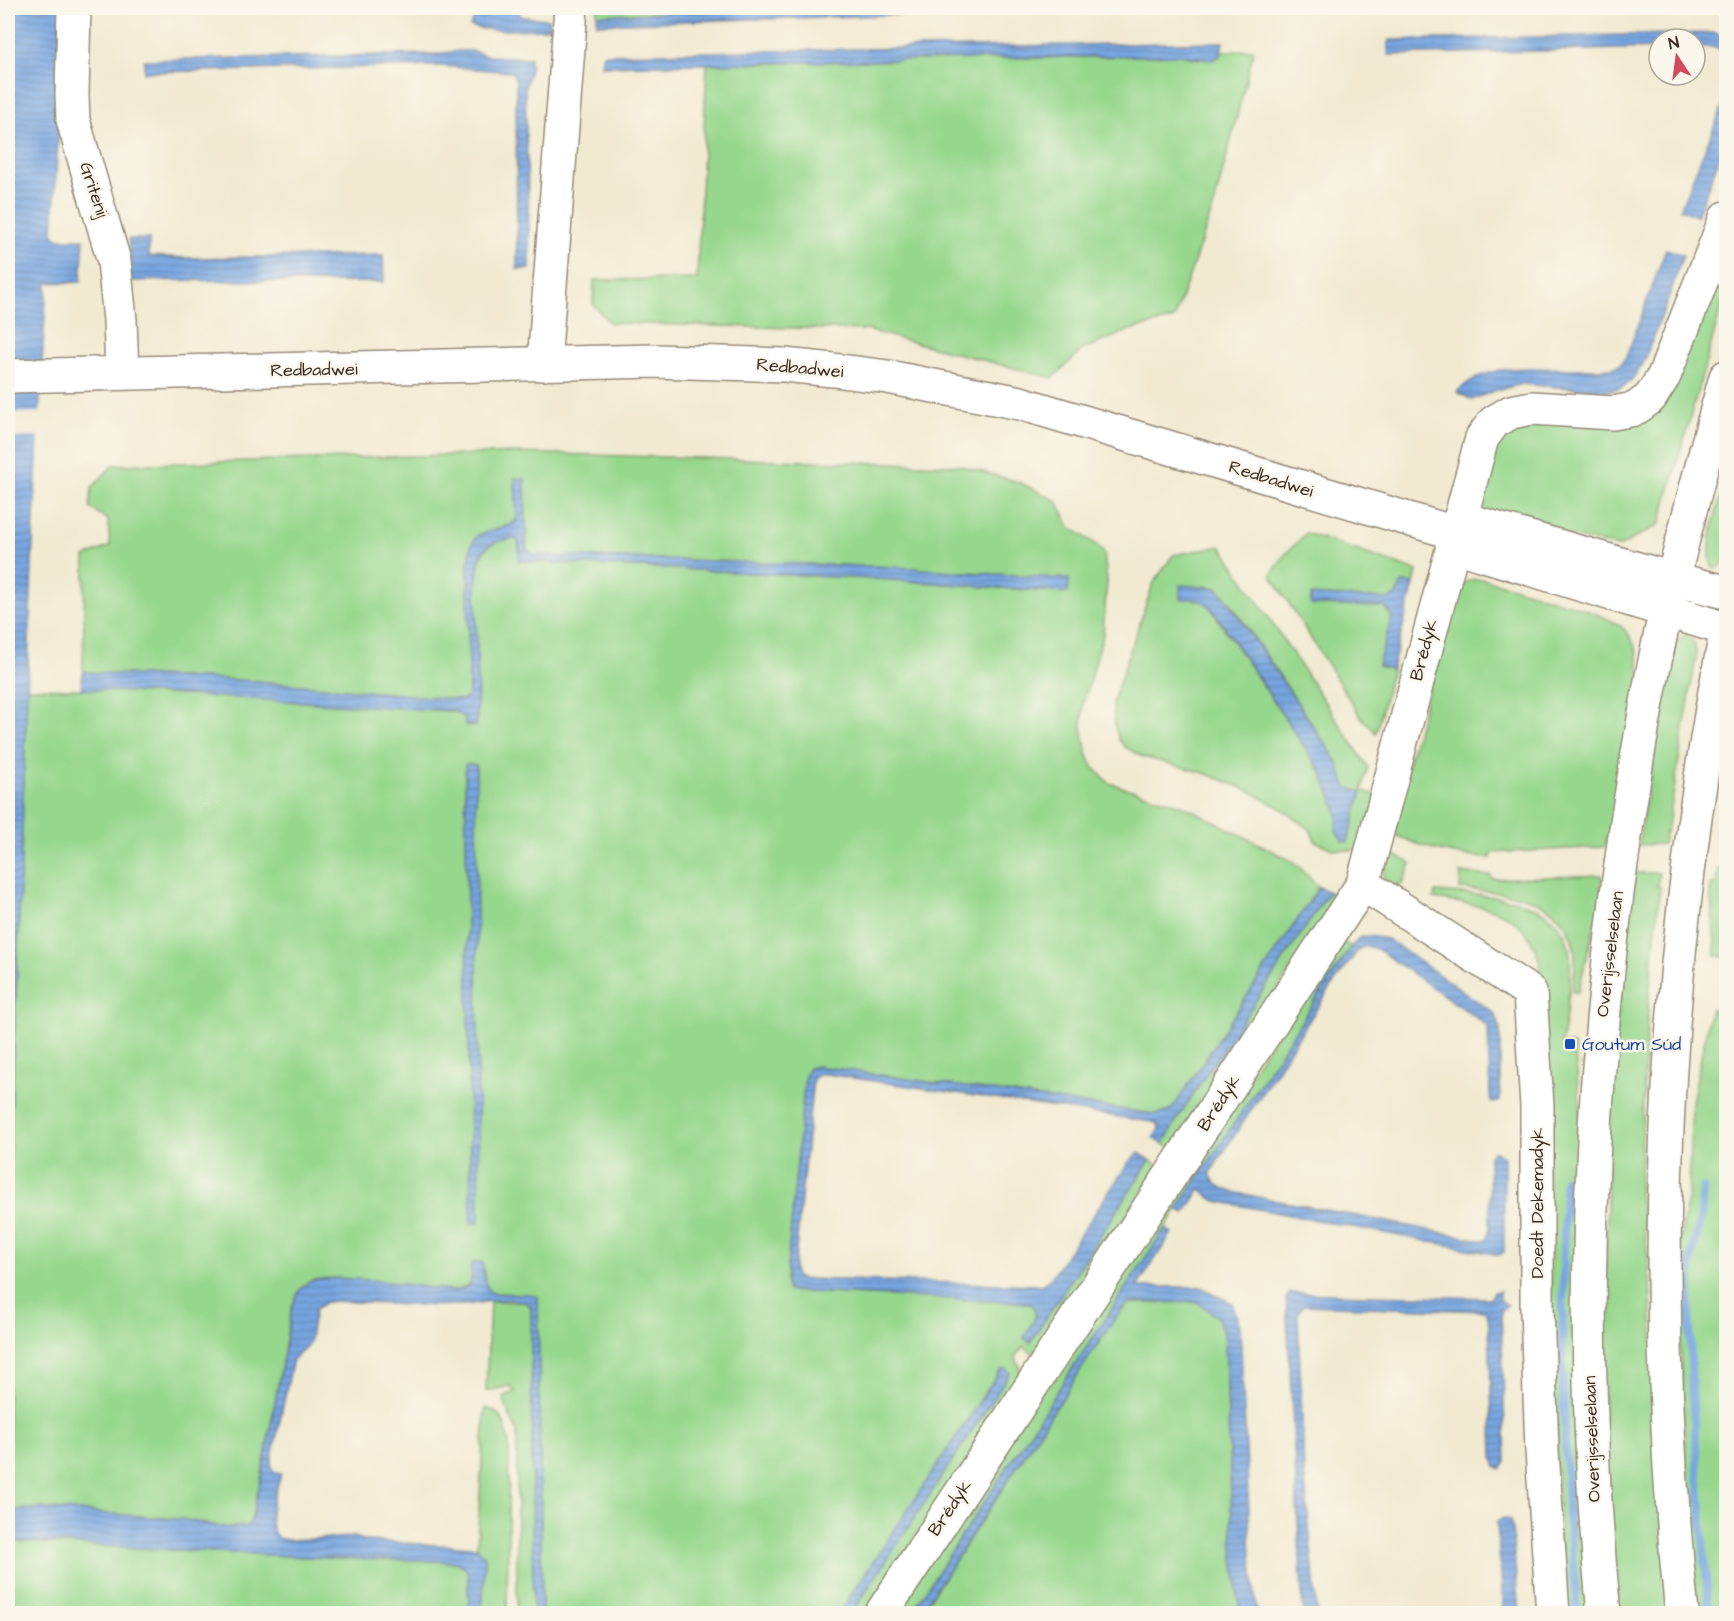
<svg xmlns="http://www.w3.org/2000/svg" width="1734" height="1621" font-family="'Architects Daughter',sans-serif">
<defs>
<pattern id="water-rules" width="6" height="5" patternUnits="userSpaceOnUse" patternTransform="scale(1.5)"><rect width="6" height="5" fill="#77a5e0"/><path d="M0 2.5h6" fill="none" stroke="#6387b5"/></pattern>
</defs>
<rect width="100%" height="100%" fill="#fbf7ec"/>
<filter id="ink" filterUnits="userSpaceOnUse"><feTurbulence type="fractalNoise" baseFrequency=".0167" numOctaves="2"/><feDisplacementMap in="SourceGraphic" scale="12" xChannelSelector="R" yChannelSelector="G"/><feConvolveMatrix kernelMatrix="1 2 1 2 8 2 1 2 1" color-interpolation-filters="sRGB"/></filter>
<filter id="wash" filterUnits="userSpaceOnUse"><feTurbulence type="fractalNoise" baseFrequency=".008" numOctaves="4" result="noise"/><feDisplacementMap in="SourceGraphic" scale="24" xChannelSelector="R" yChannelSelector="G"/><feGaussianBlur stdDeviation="1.35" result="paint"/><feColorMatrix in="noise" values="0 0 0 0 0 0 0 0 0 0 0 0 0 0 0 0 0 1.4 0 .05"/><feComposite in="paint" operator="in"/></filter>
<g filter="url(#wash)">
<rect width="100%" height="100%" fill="#f1ead1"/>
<path fill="#97d78d" stroke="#698056" stroke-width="1.5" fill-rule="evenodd" d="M597,8H844L597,15Z
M1254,50L1214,205L1174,319L1130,330L1082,350L1053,378L867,330L610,323L593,304L594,280L697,279L707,64L1181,55L1198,59L1220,56L1223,51Z
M1726,238V291L1660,524L1619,547L1472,514C1481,479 1487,442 1522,422L1628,423Z
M519,453L958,465L1019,482L1057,501L1070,527L1097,545L1104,553L1107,581L1103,635L1083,705L1082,727L1087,754L1093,767L1109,783L1182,805L1294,862L1319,887L1175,1105L1168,1112L1154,1114L817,1066L809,1068L786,1284L1030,1303C1042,1314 1031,1326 1024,1337L1030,1343L1150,1160L1157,1165L1158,1168L1036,1353L1031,1352L1023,1346L1015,1357L1020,1366L1021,1379L866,1613H852L1010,1373L1001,1370L997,1375L839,1613H542L538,1297L491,1293L486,1285L482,1262C473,1279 472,1288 452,1291L336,1278L292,1307L262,1475L251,1521L247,1526L228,1528L187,1520L38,1508L8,1511V1180L15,1029L27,688C170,690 312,702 454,711L476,726C478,701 478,677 477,652C477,627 472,570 484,551C490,541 508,539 518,539L519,561L894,580L1068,593L1069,579L895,567L534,555L527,550L526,544L525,479H515L517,518L513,523L507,526L468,567L469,691L466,698L462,700L257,681L83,672L85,557L110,546L108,520L90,508L92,488L113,465ZM466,764L476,765L471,1223L465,765Z
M1726,477V557L1722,565L1716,569L1712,567C1704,542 1720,502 1726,477Z
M1306,533L1417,571L1414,584L1402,583L1396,596L1389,599L1311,596L1384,607L1392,617L1378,666L1392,669L1376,733L1360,716L1271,575L1283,557Z
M1221,546L1368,767L1362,791L1378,795L1361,851L1332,849L1315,841L1310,829L1280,808L1248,790L1204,773L1143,757L1125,747L1119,740L1114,724L1113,701L1153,584L1173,555ZM1206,586L1216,588L1231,603L1337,761L1346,787L1336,831L1338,819L1336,807L1322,773L1207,603L1199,599H1180Z
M1474,579H1483C1511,587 1609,612 1625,630C1636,642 1638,657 1640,672L1612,835H1607L1605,847L1492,853L1491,858C1455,857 1422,848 1389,832L1458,585Z
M1686,635L1695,643L1696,656L1667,832H1665L1663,844L1638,845L1670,660C1673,651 1675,638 1686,635Z
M1726,776V841H1721L1723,829H1718Z
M1390,853L1411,863L1403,883L1394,888L1383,879Z
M1726,868V957L1716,956L1710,889L1711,885L1716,884L1718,869Z
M1461,873L1491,876L1492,879L1602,875L1600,888L1604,889L1602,896L1578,992H1572C1574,979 1576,966 1575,954C1568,893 1507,893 1460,889Z
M1634,873H1659L1657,886L1660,887L1648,1006L1639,1193L1649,1265L1669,1613L1617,1614L1603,1441L1609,1089Z
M1329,892L1339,897L1172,1147L1163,1144L1182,1111Z
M1435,892C1481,896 1567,892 1570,957C1572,985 1565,1016 1562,1044L1574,1045L1581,1114L1592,1613H1562L1540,963C1525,906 1483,907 1434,899Z
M1339,939L1351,947L911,1613L894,1614Z
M1726,969V1613L1695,1614L1675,1264L1688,1199L1692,1103L1710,1012L1711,1009L1723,1010Z
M490,1301L524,1302L530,1305L531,1309L533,1613H517V1432C513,1420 504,1408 504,1396L515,1392L510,1386L486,1391Z
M1197,1302L1218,1317L1225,1339L1233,1547L1240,1613L920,1614L1117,1315L1129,1303Z
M485,1408C504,1412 505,1425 509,1442L507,1613H480L483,1600L485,1557L477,1547Z
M8,1541L346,1559L414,1560L456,1562L465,1567L468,1574L469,1613H8Z"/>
<path fill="url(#water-rules)" stroke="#59687f" stroke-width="1.5" d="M8,8H61L62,62L53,233L58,239H84L81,282L47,283C27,582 23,881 8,1180Z
M505,8H518L519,14L523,17L548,19L550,27L544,29C521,29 492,33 470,26L476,16L497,12Z
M844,8H1116L597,24V15Z
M1714,33L1726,36V53L1713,47H1695V39H1659V48L1388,55L1389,40Z
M1223,42L1220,56L1212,60L1181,55L601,66L603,54Z
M459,51H474L488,56L530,58V69L525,87L530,269H517L516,81L512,72L441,66L144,72V60L436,54Z
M1726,98V140L1697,216L1680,209Z
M129,239H149V256L186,258L383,255L384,282C299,284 215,278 131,281Z
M1666,249L1683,255L1669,297L1643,364L1630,382L1619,389L1606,391L1522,384L1494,391L1472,400L1457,392C1489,358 1544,370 1586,369C1596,369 1609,370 1618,366C1622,364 1624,359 1627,355Z
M515,478L525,479L526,544L527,550L534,555L895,567L1069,579L1068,593L894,580L518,561L520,547L518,540C509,538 491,541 484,550C472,569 477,627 477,652C478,677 478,701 476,726L465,725V718L454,711L81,689L83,672L257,681L462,700L466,698L469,691L468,567L471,545L478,535L513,524L517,519Z
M1402,583L1414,584L1392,669L1378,666L1392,617L1389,611L1384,607L1311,605V595L1389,599L1396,596Z
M1180,585L1216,588L1223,594L1337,761L1346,787L1362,792L1348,842L1343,841L1336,831L1338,819L1336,807L1322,773L1213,610C1204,599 1195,599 1180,599Z
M465,764L476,765L479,1223H471Z
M1319,887L1329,892L1182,1111L1163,1144L1153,1138L1159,1130L1158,1124L1153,1122L826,1074H819L813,1079L794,1270L797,1278L802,1279L1041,1285L1051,1278L1129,1162L1139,1153L1150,1160L1030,1343L1024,1338C1030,1326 1042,1314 1030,1303L788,1291L786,1284L787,1268L805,1075L809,1068L817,1066L1154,1114L1168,1112L1175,1105Z
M1369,936L1387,939L1493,1012L1498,1020L1500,1029V1101L1495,1103L1491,1102L1490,1094L1488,1026L1377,949L1366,946L1359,949L1331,987L1210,1173C1214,1185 1221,1188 1233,1192L1481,1240L1487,1239L1490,1228L1489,1155L1493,1152H1498L1504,1157V1252L1499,1255L1216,1201L1205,1194L1201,1188L1185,1213L1177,1209L1351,947L1360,937Z
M1165,1228L1172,1233L1137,1287H1201L1232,1303L1240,1326L1251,1555L1257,1613H1240L1233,1547L1225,1339L1218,1317L1197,1302L1129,1303L1117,1315L920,1613H911Z
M482,1262L486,1285L491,1293L530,1294L538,1297L542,1613H533L531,1309L530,1305C510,1293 482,1304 461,1305C419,1307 376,1303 334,1301L326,1302L315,1309L309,1344L293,1359L271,1462L272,1469L275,1473L281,1474C276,1494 262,1521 278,1538L287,1540L355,1537L366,1541L477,1547L485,1557L483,1600L480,1613H469L468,1574L465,1567L456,1562L414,1560L346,1559L8,1541V1511L38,1508L187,1520L228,1528L247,1526L251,1521L262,1475L292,1307C296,1296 300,1285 311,1281C335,1272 422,1287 452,1291C474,1288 472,1283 471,1263Z
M1500,1291V1300L1507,1305L1501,1310L1506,1462L1501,1469L1496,1467L1493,1457L1489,1326L1488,1316L1485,1311L1303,1305L1298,1313L1304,1470L1317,1613H1303L1286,1298L1290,1293L1491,1298L1494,1292Z
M1006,1369L1010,1373L852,1613H839L997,1375L1001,1370Z
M1504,1518L1510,1520L1512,1528L1519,1613H1504L1497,1525V1521Z"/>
<path fill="#f1ead1" d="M43,412L41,437L8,438V413Z"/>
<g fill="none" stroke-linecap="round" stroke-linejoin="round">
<path stroke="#77a5e0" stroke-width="8" d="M1565,1180L1562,1359L1568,1514L1578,1614
M1703,1188L1701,1217L1691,1259L1689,1303L1692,1394L1709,1614"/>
</g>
</g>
<g filter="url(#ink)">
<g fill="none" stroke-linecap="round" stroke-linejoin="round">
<defs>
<path id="minor" d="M74,8L72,95L73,120L114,261L120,320L122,373
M544,364L571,8
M8,376L655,361L784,365L833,370L888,377L1020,403L1455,533
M1460,518L1673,579L1726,592
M1452,545L1726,629
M1363,884L1530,992L1537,1106V1309L1542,1451L1553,1614
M881,1614L1363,884L1482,438L1494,422L1511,412L1532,408L1613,413L1635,409L1650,398L1664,376L1726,218"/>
<path id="major" d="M1604,1614C1574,1315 1591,1014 1644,719C1664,604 1695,490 1726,377
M1682,1614C1648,1285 1662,957 1726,633"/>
</defs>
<use href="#minor" stroke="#968a78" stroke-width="36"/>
<use href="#major" stroke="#968a78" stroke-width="36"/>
<use href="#minor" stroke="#fff" stroke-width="33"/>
<use href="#major" stroke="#fff" stroke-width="33"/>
</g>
</g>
<rect fill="#1a4fb4" stroke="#fbf7ec" stroke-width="2" x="1564" y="1038" width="12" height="12" rx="3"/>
<g text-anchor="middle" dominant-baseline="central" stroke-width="5" stroke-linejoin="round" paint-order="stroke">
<g font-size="18" fill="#3b2a1e" stroke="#fbf7ec">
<text transform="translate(94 190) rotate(72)">Gritenij</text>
<text transform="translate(800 368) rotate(5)">Redbadwei</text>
<text transform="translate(314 370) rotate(-1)">Redbadwei</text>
<text transform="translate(1271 479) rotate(17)">Redbadwei</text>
<text transform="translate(1424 650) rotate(-75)">Brédyk</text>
<text transform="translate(1610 954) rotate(-83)">Overijsselselaan</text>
<text transform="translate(1219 1103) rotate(-57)">Brédyk</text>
<text transform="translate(1537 1203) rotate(-90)">Doedt Dekemadyk</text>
<text transform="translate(1592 1439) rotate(-92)">Overijsselselaan</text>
<text transform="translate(950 1508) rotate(-56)">Brédyk</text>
</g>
<g font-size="18" fill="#164399" stroke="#fbf7ec" text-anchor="start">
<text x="1582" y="1044">Goutum Súd</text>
</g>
</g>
<rect width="1734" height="1621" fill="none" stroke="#fbf7ec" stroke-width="30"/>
<g transform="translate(1677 57) rotate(347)"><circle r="28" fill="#fbf7ec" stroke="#aea59a" stroke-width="1.5"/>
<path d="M0-4.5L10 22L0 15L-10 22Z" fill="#d1495b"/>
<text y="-9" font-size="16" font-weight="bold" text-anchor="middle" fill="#3b2a1e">N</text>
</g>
</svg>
